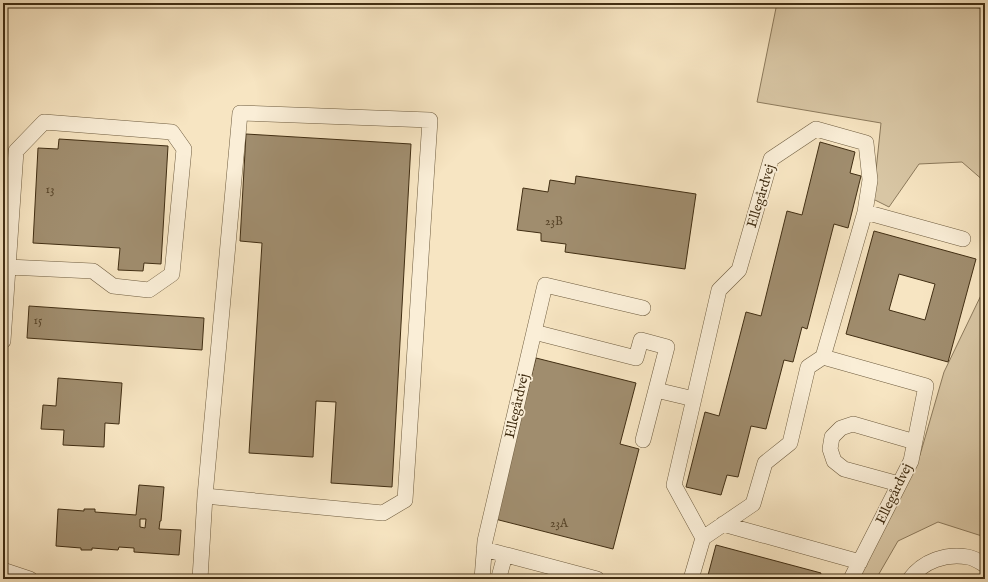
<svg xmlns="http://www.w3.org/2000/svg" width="988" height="582" font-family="'IM FELL English',serif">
<rect width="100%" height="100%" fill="#f7e5c2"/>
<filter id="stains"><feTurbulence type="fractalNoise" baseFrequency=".005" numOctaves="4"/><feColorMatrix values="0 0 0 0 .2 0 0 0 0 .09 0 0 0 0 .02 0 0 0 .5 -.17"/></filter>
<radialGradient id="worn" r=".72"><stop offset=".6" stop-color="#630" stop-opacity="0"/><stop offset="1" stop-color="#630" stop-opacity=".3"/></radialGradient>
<path fill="#d8c6a4" stroke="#8c7a5c" d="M777,3H949L985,9V182L962,162L919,164L889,207L873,199L881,123L757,102Z
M985,287V537L938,522L898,541L876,579H859L920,455L944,372Z"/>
<path fill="#a08d6e" stroke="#412e13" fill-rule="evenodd" d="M246,134L411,144L392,487L331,483L336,402L316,401L313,457L249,453L262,243L240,241Z
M59,139L168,146L161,264L144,263L143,271L118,270L120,248L33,243L38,148L58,149Z
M820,142L855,152L850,173L861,176L848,228L834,224L807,329L802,327L793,362L784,360L766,429L751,426L738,477L727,475L721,495L686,487L705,412L719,416L746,312L761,316L787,211L802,215Z
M576,176L696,194L685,269L565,252L566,244L541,241V233L517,230L523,188L548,192L550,180L575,184Z
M874,231L976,259L948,362L846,334ZM899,274L935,284L925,320L889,310Z
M29,306L204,318L202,350L27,338Z
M536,358L636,383L620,444L639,449L613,549L495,519Z
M58,378L122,383L119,424L105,423L104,447L63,445L64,430L41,429L43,405L56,406Z
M139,485L164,487L161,521H160L159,529L181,530L179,555L134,552V548L119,547L118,550L92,548V550H81V548L56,546L58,509L84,511V509H95V512L136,515ZM140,519H146L145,528L140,527Z
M716,545L821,573L819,579H707Z"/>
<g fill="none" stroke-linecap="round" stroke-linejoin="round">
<defs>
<path id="minor" d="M865,212L963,239
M534,332L636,358L641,340L667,347L643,440
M3,341L16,151L44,122L172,132L184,149L172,274L149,290L113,286L93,271L8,267
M823,357L926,386L911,461L851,579
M656,390L694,399
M899,484L844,469L834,461L830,449L832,437L841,428L853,424L915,442
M723,524L860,562
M484,549L597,579
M3,570L30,579
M200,579L205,496L240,113L430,120L405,500L383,513L205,496
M482,579L485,541L545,285L643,308
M500,579L499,577L505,555
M691,579L703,538L753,504L765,463L790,443L808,367L823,357L865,212L870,180L866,143L816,129L771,159L739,270L719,290L674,485L703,538
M910,579C923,561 946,553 968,557C974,558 980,562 985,565"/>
</defs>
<use href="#minor" stroke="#6e5c3f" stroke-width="16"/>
<use href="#minor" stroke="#faeed7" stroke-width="15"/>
</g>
<g text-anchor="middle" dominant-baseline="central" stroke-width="3.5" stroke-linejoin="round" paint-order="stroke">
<g font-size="12" fill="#59462a">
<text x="50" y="189">13</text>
<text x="554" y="221">23B</text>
<text x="38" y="320">15</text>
<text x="559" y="523">23A</text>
</g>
<g font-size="14" fill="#412e13" stroke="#faeed7">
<text transform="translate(761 196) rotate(-73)">Ellegårdvej</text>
<text transform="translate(517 406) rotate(-77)">Ellegårdvej</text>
<text transform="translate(894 494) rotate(-64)">Ellegårdvej</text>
</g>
</g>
<rect width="988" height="582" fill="none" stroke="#f7e5c2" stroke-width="16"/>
<rect x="4" y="4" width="980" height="574" fill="none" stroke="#412e13" stroke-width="2"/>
<rect x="8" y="8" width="972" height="566" fill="none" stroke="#412e13"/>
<rect width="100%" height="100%" filter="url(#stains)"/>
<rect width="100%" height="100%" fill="url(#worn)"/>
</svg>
